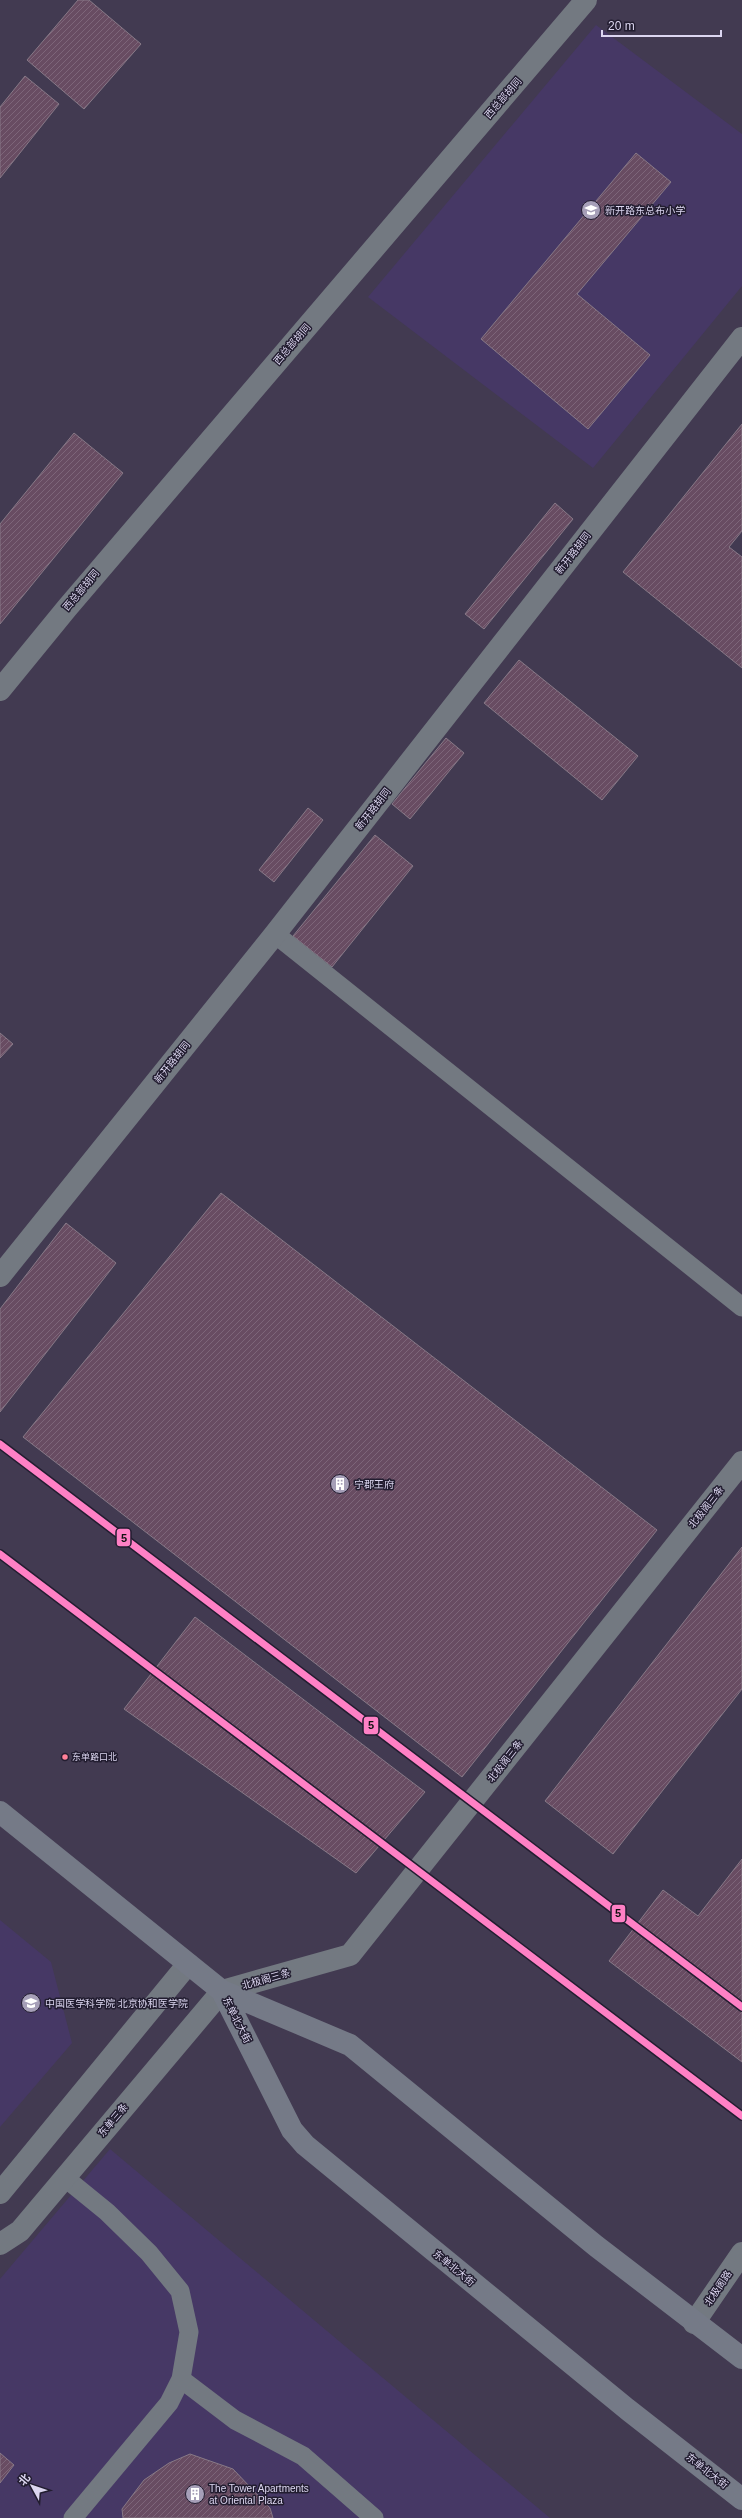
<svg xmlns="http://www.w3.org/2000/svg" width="742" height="2518" font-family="Helvetica,'Noto Sans SC',sans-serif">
<defs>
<pattern id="building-hatch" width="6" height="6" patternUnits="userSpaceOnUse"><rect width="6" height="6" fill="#684c62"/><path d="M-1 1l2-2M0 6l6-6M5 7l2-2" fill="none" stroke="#7d6579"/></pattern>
</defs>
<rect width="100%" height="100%" fill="#423a51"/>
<path fill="#463865" d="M596,25L742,134V286L593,468L368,297Z
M0,1920L51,1962L72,2043L0,2127Z
M110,2149L550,2518H0V2279Z"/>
<path fill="url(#building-hatch)" stroke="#877987" d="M78,0H89L141,44L84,109L27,60Z
M25,76L59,104L0,178V107Z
M636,153L671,182L577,294L650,355L588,429L481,339Z
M742,424V531L729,547L742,557V668L623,572Z
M74,433L123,473L0,624V524Z
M555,503L573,519L484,629L465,614Z
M519,660L638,756L602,800L484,703Z
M446,738L464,753L410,819L392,804Z
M308,808L323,820L274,882L259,870Z
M375,835L413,866L332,967L293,936Z
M0,1033L13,1044L0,1058Z
M221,1193L657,1530L462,1777L23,1437Z
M66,1223L116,1263L0,1412V1309Z
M742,1547V1689L613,1854L545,1801Z
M195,1617L425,1792L356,1873L124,1709Z
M742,1859V2062L609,1961L663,1890L698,1916Z
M0,2453L14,2465L0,2483Z
M190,2454L233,2469L270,2508L273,2518H123L122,2509L144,2480L169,2463Z"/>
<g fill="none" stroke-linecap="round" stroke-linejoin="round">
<path stroke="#737981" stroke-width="19" d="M275,934L742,1307
M64,2177L107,2212L149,2253L180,2291L189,2332L181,2379L169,2403L73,2518
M181,2379L235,2420L303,2456L374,2518"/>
<path stroke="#737981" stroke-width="22" d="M0,690L67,608L586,0
M0,1276L275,934L742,338
M222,1991L350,1955L742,1462
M694,2323L742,2253"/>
<path stroke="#737981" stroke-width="22" d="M0,2193L188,1964
M0,2244L20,2231L222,1991"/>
<path stroke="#757a87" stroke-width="22" d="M0,1812L222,1991L350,2045L596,2246L742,2358
M222,1991L292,2130L305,2145L627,2409L742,2499"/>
<defs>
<path id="metro-1" d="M0,1444L742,2007
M0,1554L742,2116"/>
</defs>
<use href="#metro-1" stroke="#221d30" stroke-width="10"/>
<use href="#metro-1" stroke="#ff80c5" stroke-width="7"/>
</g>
<defs>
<symbol id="school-disc" viewBox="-11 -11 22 22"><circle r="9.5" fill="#a69fb8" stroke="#221d30"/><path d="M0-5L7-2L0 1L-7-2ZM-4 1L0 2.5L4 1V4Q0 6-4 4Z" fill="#fff"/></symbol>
<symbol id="building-disc" viewBox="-11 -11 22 22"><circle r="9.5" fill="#a69fb8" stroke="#221d30"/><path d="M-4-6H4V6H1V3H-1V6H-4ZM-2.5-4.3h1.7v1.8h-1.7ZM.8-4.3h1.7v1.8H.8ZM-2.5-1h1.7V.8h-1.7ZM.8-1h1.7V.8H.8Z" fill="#fff"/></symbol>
<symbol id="university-disc" viewBox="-11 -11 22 22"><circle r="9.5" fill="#a69fb8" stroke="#221d30"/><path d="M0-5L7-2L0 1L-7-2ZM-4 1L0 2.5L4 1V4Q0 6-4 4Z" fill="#fff"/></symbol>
</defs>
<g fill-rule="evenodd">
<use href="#school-disc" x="580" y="199" width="22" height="22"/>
<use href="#building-disc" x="329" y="1473" width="22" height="22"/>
<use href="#university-disc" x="20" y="1992" width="22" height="22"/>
<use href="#building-disc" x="184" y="2483" width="22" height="22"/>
</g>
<circle fill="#ff8098" stroke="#221d30" stroke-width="1.5" cx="65" cy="1757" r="3.5"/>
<g text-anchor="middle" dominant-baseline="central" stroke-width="3" stroke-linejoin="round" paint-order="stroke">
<g font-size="9" fill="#dcd6f0" stroke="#221d30" text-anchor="start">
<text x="72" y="1757">东单路口北</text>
</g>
<g font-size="10" fill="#dcd6f0" stroke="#221d30">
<text transform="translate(503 98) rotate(-49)">西总部胡同</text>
<text transform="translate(292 344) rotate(-49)">西总部胡同</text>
<text transform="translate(573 553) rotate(-52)">新开路胡同</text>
<text transform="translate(81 590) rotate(-50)">西总部胡同</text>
<text transform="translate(373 809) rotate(-52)">新开路胡同</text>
<text transform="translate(172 1062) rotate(-51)">新开路胡同</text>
<text transform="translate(706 1507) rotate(-52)">北极阁三条</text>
<text transform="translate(505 1761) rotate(-52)">北极阁三条</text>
<text transform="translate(266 1979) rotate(-16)">北极阁三条</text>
<text transform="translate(237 2020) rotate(63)">东单北大街</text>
<text transform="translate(113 2120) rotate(-50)">东单三条</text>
<text transform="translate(454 2268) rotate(39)">东单北大街</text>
<text transform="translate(718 2288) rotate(-56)">北极阁路</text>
<text transform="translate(707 2471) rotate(38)">东单北大街</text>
</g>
<g font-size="10" fill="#dcd6f0" stroke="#221d30" text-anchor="start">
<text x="605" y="210">新开路东总布小学</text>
<text x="354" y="1484">宁郡王府</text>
<text x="45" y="2003">中国医学科学院 北京协和医学院</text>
<text x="209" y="2488">The Tower Apartments<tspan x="209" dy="12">at Oriental Plaza</tspan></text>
</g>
</g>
<g stroke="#221d30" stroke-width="1.5">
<rect x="116" y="1528" width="15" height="19" rx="4" fill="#ff80c5"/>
<rect x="363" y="1716" width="16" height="19" rx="4" fill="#ff80c5"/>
<rect x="611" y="1904" width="15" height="19" rx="4" fill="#ff80c5"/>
</g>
<g font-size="11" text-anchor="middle" font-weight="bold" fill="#111">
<text x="124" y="1542">5</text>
<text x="371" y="1729">5</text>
<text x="618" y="1917">5</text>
</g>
<g transform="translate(32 2486) rotate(310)" stroke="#221d30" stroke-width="3" paint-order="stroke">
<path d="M0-3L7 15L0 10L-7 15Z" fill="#dcd6f0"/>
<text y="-6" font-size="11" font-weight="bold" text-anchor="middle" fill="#dcd6f0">北</text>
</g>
<path d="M602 30v6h119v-6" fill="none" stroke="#dcd6f0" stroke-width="2"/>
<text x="608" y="30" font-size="12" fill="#dcd6f0" stroke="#221d30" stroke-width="3" paint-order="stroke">20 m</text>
</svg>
